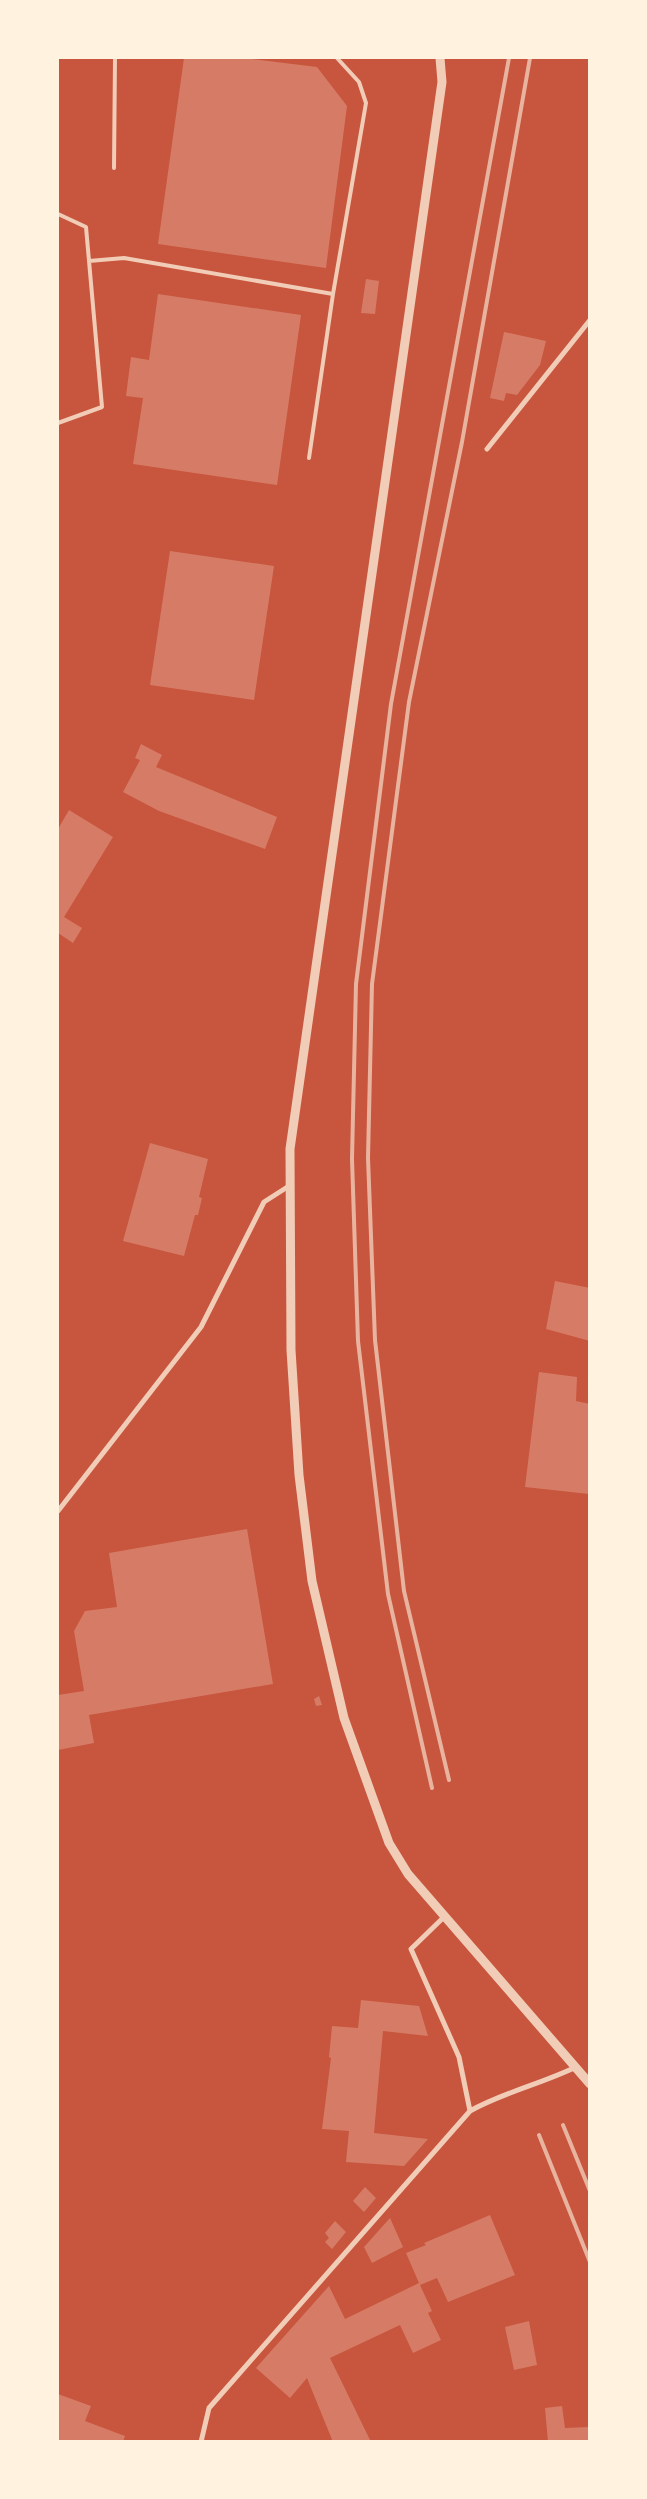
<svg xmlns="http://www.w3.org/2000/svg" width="647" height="2499" font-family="Figtree,sans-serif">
<rect width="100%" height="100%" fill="#c8553d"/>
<path fill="#d67c66" d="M184,58H243L317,67L347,106L326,268L158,244Z
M366,279L379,281L375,314L361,313Z
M158,294L301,315L277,485L133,464L143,398L126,396L131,357L149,360Z
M504,332L546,341L540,365L517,395L506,393L504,401L490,398Z
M170,551L274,566L254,700L150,685Z
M141,744L162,755L156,767L277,817L265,849L159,811L123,792L140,760L135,758Z
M69,810L113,837L64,917L82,928L73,943L58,933V829Z
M150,1143L208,1159L199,1197L202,1198L198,1215H195L184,1256L123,1241Z
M555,1281L590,1288V1341L546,1329Z
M539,1372L577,1377L576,1401L590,1404L589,1494L525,1487Z
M247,1529L273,1684L89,1715L94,1743L58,1750V1695L84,1691L74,1631L85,1611L117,1607L109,1553Z
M319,1696L322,1705L316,1706L314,1699Z
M361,2000L419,2006L428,2036L383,2031L374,2133L428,2139L404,2166L346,2162L349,2131L322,2129L331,2058L329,2057L332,2026L358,2028Z
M365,2187L376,2198L364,2212L353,2201Z
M490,2215L515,2275L448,2302L437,2278L420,2285L432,2311L428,2313L441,2340L413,2353L400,2325L330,2358L371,2442H333L307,2378L290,2398L256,2368L329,2286L345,2319L419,2283L406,2253L426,2245L424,2243Z
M390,2218L403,2247L372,2263L364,2247Z
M335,2221L346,2232L332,2249L325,2242L329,2238L325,2233Z
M529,2321L537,2365L514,2370L505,2327Z
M58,2394L91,2406L85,2421L125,2436L123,2442H58Z
M562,2406L565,2428L590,2427V2442H548L545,2408Z"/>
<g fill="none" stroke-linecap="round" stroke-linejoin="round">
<path stroke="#f1ccb7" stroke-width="4" d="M114,168L115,58
M58,214L86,227L102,407L58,423
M89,261L124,258L333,294L309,458
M333,294L366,103L359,82L337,58"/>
<path stroke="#f1ccb7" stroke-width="5" d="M487,449L590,320
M58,1511L201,1327L264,1202L289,1186
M445,1916L411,1949L459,2057L470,2111
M201,2442L209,2408L470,2111C504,2092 541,2084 576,2067"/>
<path stroke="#f1ccb7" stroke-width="9" d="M440,58L442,82L290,1149L291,1350L299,1475L312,1581L344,1718L389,1843L408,1874L590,2084"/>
<path stroke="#e9b49f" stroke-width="4" d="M449,1780L404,1591L375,1340L368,1158L372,984L409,702L462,442L530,58
M432,1788L388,1594L358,1341L352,1159L356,984L391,704L509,58
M563,2125L590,2191
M539,2135L590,2262"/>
</g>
<rect width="647" height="2499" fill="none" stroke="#fff3e0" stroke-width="118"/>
</svg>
